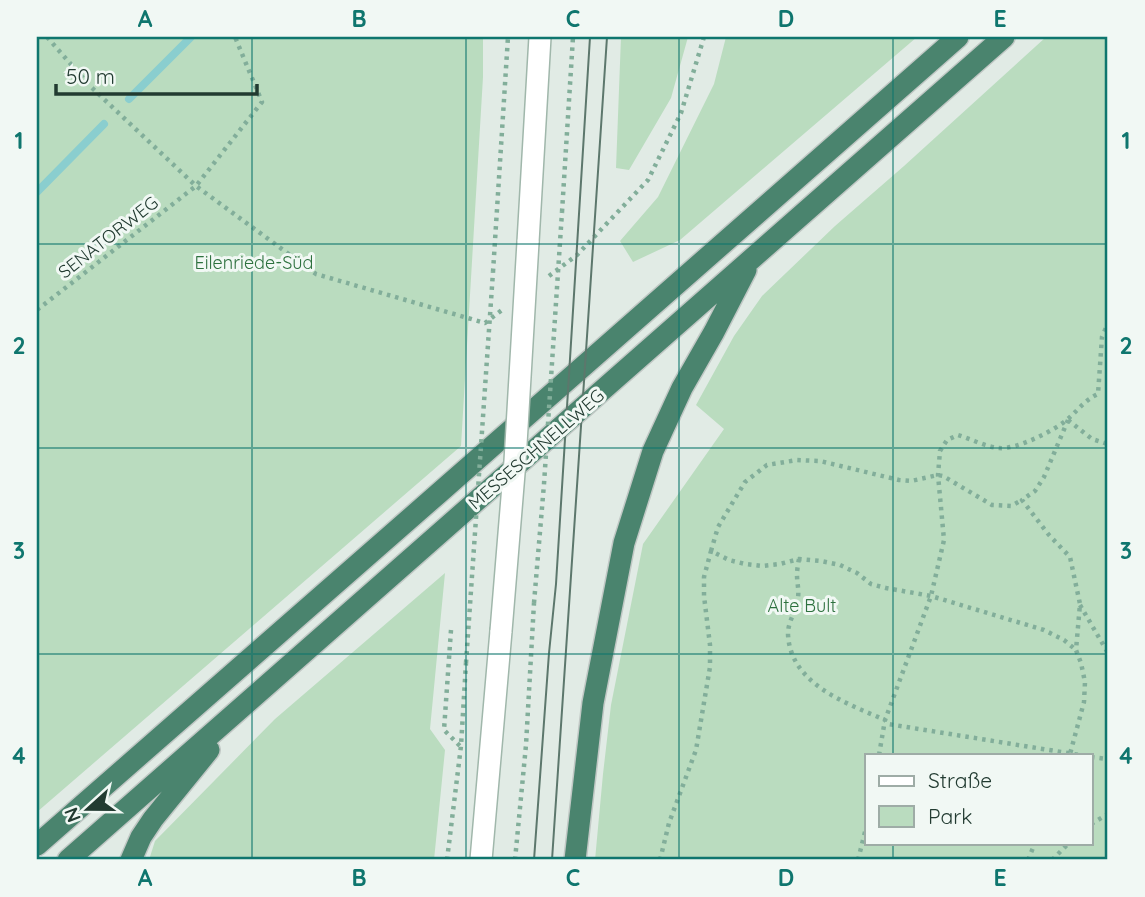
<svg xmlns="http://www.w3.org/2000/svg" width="1145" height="897" font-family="Quicksand,sans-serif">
<rect width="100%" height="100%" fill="#e1ebe5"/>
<path fill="#badcbf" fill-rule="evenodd" d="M37,37H483V77L461,446L37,812Z
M621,37H688L671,98L629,170L616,168Z
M726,37H917L680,240L633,262L620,241L658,197L714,84Z
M1046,37H1108V860H595L603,774L611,705L643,544L724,429L696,405L734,336L762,296L835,226L904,166ZM1091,755V843H867V755Z
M445,573L430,729L445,750L434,860H149L155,841L275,719Z"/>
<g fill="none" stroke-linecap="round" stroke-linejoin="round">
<path stroke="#8acecf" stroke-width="8" d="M129,99L191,37
M37,192L104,124"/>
<defs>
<path id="secondary" d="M528,242L540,37
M481,860L501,631"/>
<path id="trunk" d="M37,845L439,493L958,37
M68,860L1004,37
M131,860L141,837L153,819L209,750
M575,860L593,703L624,543L653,451L682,388L714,332L746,270"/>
</defs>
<use href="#secondary" stroke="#a0b7ab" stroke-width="24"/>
<use href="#trunk" stroke="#c1c8c5" stroke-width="24"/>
<path stroke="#82ae9a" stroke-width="4.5" stroke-dasharray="3.5 5" stroke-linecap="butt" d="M47,37L90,86L196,186L316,274L485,323L502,310
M562,212L573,37
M493,272L508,37
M549,276L577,255L648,180L681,113L704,37
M37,310L196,186L262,102L235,37
M1068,420L1044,477L1035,491L1022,500L1049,535L1070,557L1080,604L1076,650L1081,663L1085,682L1084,702L1070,754
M1068,420L1092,439L1108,444
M711,551L718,527L745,482L767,465L797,460L820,461L899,480L911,481L938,475L943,476L992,505L1011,506L1022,500
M799,559C798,564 797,570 797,575C797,584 800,593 797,602C795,613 788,622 788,634C790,684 846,703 885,720L888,724L1080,755
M1080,605L1108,653
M451,630L444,730L460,746
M879,755L885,720L931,596L944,540L938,475L940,451L947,440L958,435C971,439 986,447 999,448C1016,450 1056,430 1069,418C1079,409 1085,400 1098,394L1102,337L1108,323
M1091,757L1108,759
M1091,824L1108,814
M447,860L461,746L466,663
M515,860L526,745L534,603
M660,860L669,823L696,750L710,667V645L704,596V577L711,551L729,560L745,564L762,566L780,564L799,559L821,561L840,565L857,573L871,584L886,588L931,596L1044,630L1064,640L1076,650
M858,860L867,824
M1028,860L1035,843
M1052,860L1069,843"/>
<use href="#secondary" stroke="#fff" stroke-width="21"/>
<use href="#trunk" stroke="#4a846e" stroke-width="21"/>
<path stroke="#5c776c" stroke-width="2" d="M534,860L549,653L556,584L590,37
M552,860L607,37"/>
<defs>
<path id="secondary-bridge" d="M501,631L515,461L528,242"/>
</defs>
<use href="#secondary-bridge" stroke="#a0b7ab" stroke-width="24" stroke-linecap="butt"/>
<path stroke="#82ae9a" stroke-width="4.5" stroke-dasharray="3.5 5" stroke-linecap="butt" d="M534,603L544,484L562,212
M466,663L493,272"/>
<use href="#secondary-bridge" stroke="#fff" stroke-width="21"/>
</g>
<path fill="none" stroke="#0f766e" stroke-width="2" stroke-opacity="0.55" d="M252,37V860M466,37V860M679,37V860M893,37V755M37,244H1108M37,448H1108M37,654H1108M893,843V860"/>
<g text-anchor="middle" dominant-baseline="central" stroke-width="6" stroke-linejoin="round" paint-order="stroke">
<g font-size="18" fill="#223b31" stroke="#f1f8f4">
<text transform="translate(108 237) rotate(-38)">SENATORWEG</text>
<text transform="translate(536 449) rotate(-41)">MESSESCHNELLWEG</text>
</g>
<g font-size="18" fill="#2d713e" stroke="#f1f8f4">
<text x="254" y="262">Eilenriede-Süd</text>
<text x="802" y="605">Alte Bult</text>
</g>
</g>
<rect width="1145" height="897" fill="none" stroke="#f1f8f4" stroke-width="77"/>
<rect x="865" y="754" width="228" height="91" fill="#f1f8f4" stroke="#9eaca6" stroke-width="2"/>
<rect x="879" y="776" width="35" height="10" fill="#ffffff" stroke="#9eaca6" stroke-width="2"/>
<text x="928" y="788" font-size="21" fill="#223b31">Straße</text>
<rect x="879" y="806" width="35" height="21" fill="#badcbf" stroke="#9eaca6" stroke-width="2"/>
<text x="928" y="824" font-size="21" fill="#223b31">Park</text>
<g transform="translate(88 809) rotate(249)" stroke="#f1f8f4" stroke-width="5" paint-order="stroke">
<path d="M0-5L12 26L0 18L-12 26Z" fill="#223b31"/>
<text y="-10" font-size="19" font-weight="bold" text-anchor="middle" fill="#223b31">N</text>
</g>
<path d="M56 84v10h201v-10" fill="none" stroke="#223b31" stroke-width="3.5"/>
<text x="66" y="84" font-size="21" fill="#223b31" stroke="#f1f8f4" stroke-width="5" paint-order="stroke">50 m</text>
<rect x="38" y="38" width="1068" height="820" fill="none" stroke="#0f766e" stroke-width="2.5"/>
<g font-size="23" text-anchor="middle" font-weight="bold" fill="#0f766e">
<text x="145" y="27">A</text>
<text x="359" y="27">B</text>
<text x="573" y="27">C</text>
<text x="786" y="27">D</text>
<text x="1000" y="27">E</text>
<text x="19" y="149">1</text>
<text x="1126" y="149">1</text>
<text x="19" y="354">2</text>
<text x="1126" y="354">2</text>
<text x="19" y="559">3</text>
<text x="1126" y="559">3</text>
<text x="19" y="764">4</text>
<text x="1126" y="764">4</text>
<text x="145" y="886">A</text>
<text x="359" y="886">B</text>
<text x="573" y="886">C</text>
<text x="786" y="886">D</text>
<text x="1000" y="886">E</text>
</g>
</svg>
